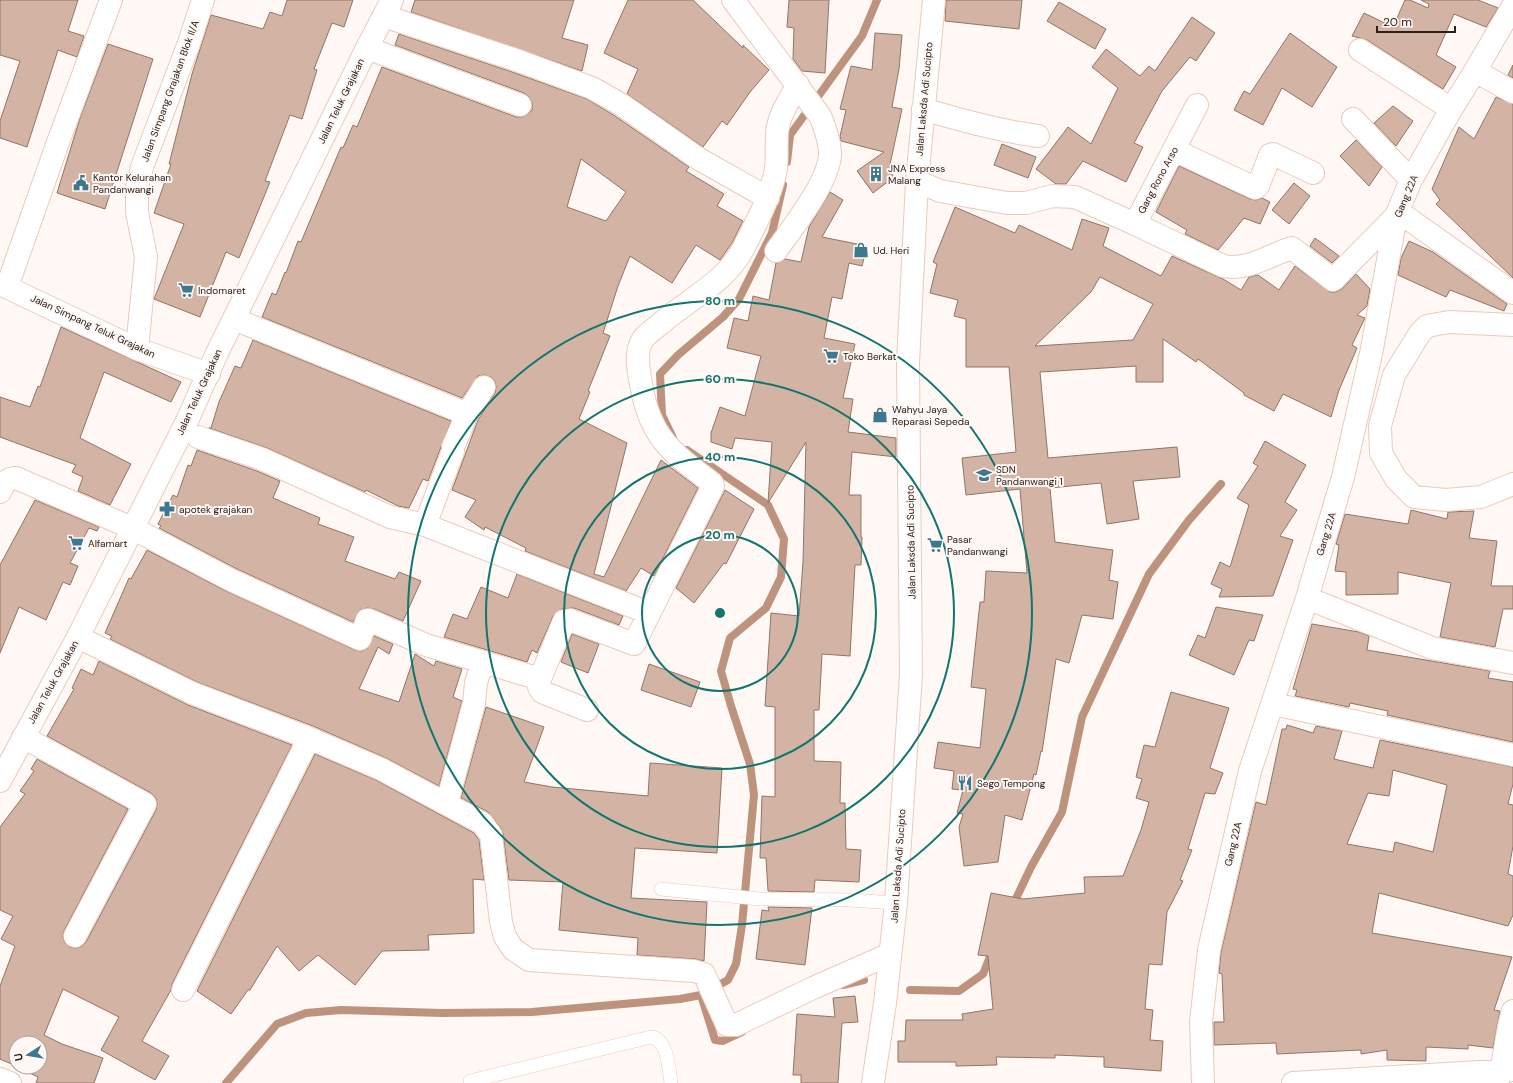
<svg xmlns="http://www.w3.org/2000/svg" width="1513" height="1083" font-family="'DM Sans',sans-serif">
<rect width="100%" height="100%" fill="#fff8f5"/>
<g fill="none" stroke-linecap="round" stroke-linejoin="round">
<path stroke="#bd937e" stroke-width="8" d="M787,162L790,135L862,36L877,0
M673,438L662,415L660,374L678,355L723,317L739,299L772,233L783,185
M1012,907L1031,867L1062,812L1082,717L1149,574L1189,520L1221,484
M843,985L864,980
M910,990L959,991L983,974L992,952
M701,995L715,1040L723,1041L742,1032
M226,1083L277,1024L306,1013L341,1010L442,1013L532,1012L680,999L701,995L728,980L736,964L742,925L754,795L750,764L731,706L721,671L730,638L766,608L781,577L784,539L768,505L687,450"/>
</g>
<path fill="#d3b3a3" stroke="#937466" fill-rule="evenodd" d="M0,0H78L68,31L84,36L77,57L58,50L27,147L0,138V121L20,61L0,55Z
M287,0H353L344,27L332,23L314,69L317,70L302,119L290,115L265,181L270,182L239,258L226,252L200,317L154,299L184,224L154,213L171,164H169L192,74L211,15L263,29L270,12L282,16Z
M415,0H574L562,38L588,45L582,71L411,12Z
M628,0H693L743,48V45L769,70L750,92L727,125L722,121L703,147L627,94L638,69L604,53Z
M789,0H829L825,73L802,71L793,59L794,28L787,27Z
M946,0H1022L1019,29L945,21Z
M1405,0H1410L1428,8L1429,4L1421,0H1478L1498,8L1486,27L1454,14L1436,55L1456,67L1443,89L1367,40L1352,36L1364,13L1393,27Z
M1059,2L1106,29L1095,49L1047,21Z
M1192,17L1215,33L1196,61L1190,57L1162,91L1134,143L1143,147L1126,182L1083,161L1066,184H1056L1036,169L1068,127L1091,144L1118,88L1092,67L1106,49L1140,76L1149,66L1155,71Z
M875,33L902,35L899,69L892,107L902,109L889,169L894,177L873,193L857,171L884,152L841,141L840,136L846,110L840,109L851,66L872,70Z
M1290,33L1337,67L1312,107L1282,88L1263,125L1234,110L1244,91L1250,94Z
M399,34L515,73L587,99L615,116L689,167L686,171L724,194L717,206L743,221L732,243L720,260L696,245L672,283L630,256L618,286L603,333L610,336L588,391L590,392L579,419L627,443L594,574L604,577L661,460L698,488L654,576L641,568L626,591L525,551L526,548L485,527L484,530L465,517L476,500L452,490L478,420L495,393L496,387L495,382L491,377L484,375L478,376L462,398L262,317L272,293L276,295L285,272L286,273L298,241L301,242L341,147L343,148L353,125L357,127L382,67L516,117H522L528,114L532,110V103L529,97L524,93L395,45ZM581,159L626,192L606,221L567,207Z
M108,44L153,59L105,209L57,193L80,118Z
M1513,65V78L1508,75Z
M1496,97L1513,104V278L1436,204L1440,200L1432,189L1459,127L1474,139Z
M1393,106L1413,121L1396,146L1374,123Z
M1356,140L1382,167L1369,186L1340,156Z
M1002,144L1036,157L1028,178L994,165Z
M1179,166L1250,199L1256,200L1262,198L1270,202L1260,224L1244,218L1218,250L1185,234L1187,230L1156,212Z
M1294,183L1310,196L1289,224L1272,210Z
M830,192L843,200L822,237L867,246L862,266L849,263L842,299L832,297L824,338L855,344L843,398L853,399L848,432L896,438V457L852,452L849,495H861V537H862L861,565H855L850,656L822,654L819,710H814V761L841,762L840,803H845L846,849L861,850L859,882L815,880L814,892L768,891L766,858H760L762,796L775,797V707L765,706L771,613L799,616L803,562L806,442L768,503L772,442L735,438L732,449L711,442V433L720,407L745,416L761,356L727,348L734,318L748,321L753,296L769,300L776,263L785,259L801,262L809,227Z
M955,207L1015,233L1019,225L1072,250L1082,219L1109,228L1103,246L1161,276L1172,256L1223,279L1241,290L1249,277L1258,275L1279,290L1295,266L1330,292H1336L1342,289L1356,274L1370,289L1367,306L1357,315L1365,318L1352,345L1357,348L1339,390L1331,417L1283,394L1274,411L1244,395V393L1198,359L1196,362L1163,339V382H1136V366L1040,372L1048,458L1177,447L1180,477L1133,481L1139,519L1107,524L1101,483L1050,488L1055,542L1113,550L1109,580L1118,582L1113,619L1082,615L1069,663L1056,659L1042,752L1041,751L1036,775L1034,774L1022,820L1005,815L998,862L964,866L959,827L963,814L957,813L963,790L952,789L954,771L934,768L938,742L980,748L986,689L971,687L980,602H984L986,571L1027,573L1020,489L966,495L962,458L1016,452L1009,367H966V319L954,316L958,300L930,293L937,264L933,262ZM1100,277L1153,304L1133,340L1035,346L1091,292Z
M1315,238L1339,256L1332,263L1310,246Z
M1409,241L1433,252L1507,304L1504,311L1450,290L1446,297L1398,275L1401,258Z
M61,327L181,382L171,402L104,372L80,438L131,464L110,505L78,491L83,477L72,472L76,465L0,437V397L30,407L38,386L40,387Z
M253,340L451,421L428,481L423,479L409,508L398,506L366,490L365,492L267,448L209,428H211L219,402L235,366L241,368Z
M1265,441L1306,465L1285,502L1297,510L1280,536L1293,540L1273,596L1219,597L1222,589L1211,584L1220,562L1230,567L1249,505L1237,498L1258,466L1253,463Z
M197,450L257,471L280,481L273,498L320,518L318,524L354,537L345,561L395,579L399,572L421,581L403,621L374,609L367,608L360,610L353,622L237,569L159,528L161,526L158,524L173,495L177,497L188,465L191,466Z
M725,490L754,509L726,564L724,563L694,603L676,588Z
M35,500L99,527L97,531L89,528L70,563L78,566L70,585L63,582L46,620L19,607L0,653V565Z
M1411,510L1447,519L1448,512L1474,511L1469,538L1497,541L1491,586H1513V609H1503L1495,647L1440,637L1451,583L1398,572V594L1346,595V572L1335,571L1339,545L1336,544L1345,514L1408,524Z
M147,550L226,591L355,650L361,651L367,649L374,636L393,644L389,654L378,647L359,689L399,702L415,654L434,666L436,661L462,669L453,697L462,701L439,786L386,758L313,726L197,682L110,639L112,636L105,633L129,578L131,579Z
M517,574L623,616L619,625L574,608L562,609L553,616L537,653L532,650L527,662L444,637L453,614L467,619L481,587L508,598Z
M1216,607L1263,615L1254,641L1249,640L1234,675L1189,655L1198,635L1205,638Z
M1312,624L1359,632L1369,636L1367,650L1490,671L1488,678L1513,682V742L1387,715L1388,711L1350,703L1349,707L1295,696L1297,690L1293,689Z
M572,634L599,644L588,673L561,662Z
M99,661L188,705L292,745L172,984L171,990L142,1041L169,1056L155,1080L101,1050L119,1017L63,989L44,1035L62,1044L103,1058L94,1083H36L38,1077L17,1067H40V1043H16V1066L0,1059V986L15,946L1,939L13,916L0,910V827L25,794L20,791L34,771L31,769L37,759L128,809L64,931L63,937L65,943L70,947L76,948L82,946L86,942L156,810L157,804L156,798L151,793L47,736L74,689L72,688L81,669L93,675Z
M649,664L700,682L691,707L641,690Z
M1171,692L1229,708L1210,768L1223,773L1215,794L1205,793L1188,849L1192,850L1180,880L1183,881L1167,912L1162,965L1149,964L1145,1009L1153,1010L1150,1040L1163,1041L1161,1071L1104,1067V1057L1055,1055V1058L996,1057L997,1065L956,1066V1062H898V1041H905L906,1020H963L962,1014L993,1009L988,956L978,955L991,893L1023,899L1085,893L1084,877L1123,876L1141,830L1149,802L1136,798L1142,779L1136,777L1144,745L1155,747Z
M486,707L544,727L524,782L552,787L648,796L650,763L722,768L717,853L635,848L631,898L707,902L704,961L695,959L637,955L638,938L559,930L563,882L509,880L503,834L501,828L488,812L461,798Z
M1287,725L1313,733L1316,726L1342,731L1334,759L1373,768L1380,740L1513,767V784L1508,804L1513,805V846L1508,874L1513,876V915L1508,926L1379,893L1372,933L1512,957L1494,1010L1500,1011L1493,1048L1468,1045V1049L1426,1047V1061L1387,1060V1050L1361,1054V1050L1277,1054L1276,1043L1214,1045V1022H1224L1222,974L1219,973L1221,952L1256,802L1266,805L1282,729H1286ZM1393,770L1447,785L1433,852L1395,842L1393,852L1347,844L1368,793L1389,796Z
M315,754L376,780L474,833L479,840L484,880L473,879L474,933L428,935L429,950L382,951L355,985L318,955L299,971L277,946L250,990H248L231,1014L197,991Z
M768,907L812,908L805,965L756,959L762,910L769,911Z
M855,996L858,1022L842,1023L838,1083H801V1075H793L797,1014L835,1017L833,998Z"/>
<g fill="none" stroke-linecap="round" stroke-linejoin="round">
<defs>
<path id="service" d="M661,889L760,899L849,900L896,903
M470,1081L651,1037C668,1039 669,1070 671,1083"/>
<path id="minor" d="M733,0L820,116C825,127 829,139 830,152C831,180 792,228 776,251
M384,16L519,61L592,88L622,105L699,159L768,198
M367,48L520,105
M1360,50L1451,109
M1475,71L1513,92
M923,109C960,120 999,131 1038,136
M1353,119L1411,180
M1174,150L1255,188L1258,186L1270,155L1273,154L1313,173
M917,181L940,191L1007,203H1026L1053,196L1075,197L1135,224L1197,105
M1399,212L1513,293
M1135,224L1223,266C1248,271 1269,255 1292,248L1333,280L1396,216
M0,284L137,349L209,374
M7,287L57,145L111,0
M234,319L467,414L453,447V451L425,525L649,613
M1513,325L1449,322L1427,326L1420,333L1394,375L1380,426L1381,453L1396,479L1414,497L1446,500L1481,497L1513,484
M137,349L146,257L137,212V187L142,167L189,43L203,0
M467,414L484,387
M198,437L262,459L390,517L425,525
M0,492C4,484 6,478 16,478L132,528L231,580L360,639L367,620H369L426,645L540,679L564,621L570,620L634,644L713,486L712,483C674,454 651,439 642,389C639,375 634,352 643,339C647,334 654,329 659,325C687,300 725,283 743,249C755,225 769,200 775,174C778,161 776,147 777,134C778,116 789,100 798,85
M1307,598L1432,648L1513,663
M78,637L192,693L309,738L381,769L482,823L491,835L501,922L505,937L513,949L529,960L694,971L704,974L727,1025H736L813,988L890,954
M540,679L539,687L542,692L587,710
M1273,704L1513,755
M23,737L145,804L75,936
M447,803L474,703L476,683L482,662
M183,990L309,738
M0,1079L10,1083
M1203,1083L1201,1022L1209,950L1250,771L1307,598L1343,477L1371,354L1396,216L1411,180L1449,113L1475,71L1513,6
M1293,1083L1513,1070
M1497,1083C1506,1060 1505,1035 1513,1011"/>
<path id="tertiary" d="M0,781L78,637L187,421L217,353L367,48L392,0"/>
<path id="primary" d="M873,1083L885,1003L896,903L911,674L908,363L917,181L934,0"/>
</defs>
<use href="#service" stroke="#ebcaba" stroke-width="14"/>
<use href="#minor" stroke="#ebcaba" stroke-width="24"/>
<use href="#tertiary" stroke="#ebcaba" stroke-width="24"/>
<use href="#primary" stroke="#ebcaba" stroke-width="24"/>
<use href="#service" stroke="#fff" stroke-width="13"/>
<use href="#minor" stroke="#fff" stroke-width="22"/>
<use href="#tertiary" stroke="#fff" stroke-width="22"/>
<use href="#primary" stroke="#fff" stroke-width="22"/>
</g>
<g fill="none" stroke="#0f766e" stroke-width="2">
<circle cx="720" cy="613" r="78"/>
<circle cx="720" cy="613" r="156"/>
<circle cx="720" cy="613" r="234"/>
<circle cx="720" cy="613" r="312"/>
</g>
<defs>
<symbol id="building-bare" viewBox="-9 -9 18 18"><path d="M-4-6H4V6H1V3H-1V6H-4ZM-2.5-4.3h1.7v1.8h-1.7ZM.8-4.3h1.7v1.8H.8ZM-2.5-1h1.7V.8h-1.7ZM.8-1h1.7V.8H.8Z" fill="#3d7890" stroke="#fff8f5" stroke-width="2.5" paint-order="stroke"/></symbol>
<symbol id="civic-bare" viewBox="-9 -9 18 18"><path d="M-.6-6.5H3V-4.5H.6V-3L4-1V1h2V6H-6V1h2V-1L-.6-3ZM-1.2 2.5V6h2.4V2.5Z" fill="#3d7890" stroke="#fff8f5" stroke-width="2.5" paint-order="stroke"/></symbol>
<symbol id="shop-bare" viewBox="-9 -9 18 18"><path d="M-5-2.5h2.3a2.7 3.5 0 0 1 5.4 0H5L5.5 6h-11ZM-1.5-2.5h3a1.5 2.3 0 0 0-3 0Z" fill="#3d7890" stroke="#fff8f5" stroke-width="2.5" paint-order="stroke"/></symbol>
<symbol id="supermarket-bare" viewBox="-9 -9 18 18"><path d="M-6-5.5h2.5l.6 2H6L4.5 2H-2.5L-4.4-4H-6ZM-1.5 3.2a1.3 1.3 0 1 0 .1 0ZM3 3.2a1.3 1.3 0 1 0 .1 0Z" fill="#3d7890" stroke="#fff8f5" stroke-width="2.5" paint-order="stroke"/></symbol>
<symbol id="school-bare" viewBox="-9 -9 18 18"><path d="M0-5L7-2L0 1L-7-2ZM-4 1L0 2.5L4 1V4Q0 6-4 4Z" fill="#3d7890" stroke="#fff8f5" stroke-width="2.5" paint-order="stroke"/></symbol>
<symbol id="pharmacy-bare" viewBox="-9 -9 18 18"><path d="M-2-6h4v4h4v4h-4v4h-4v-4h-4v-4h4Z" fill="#3d7890" stroke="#fff8f5" stroke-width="2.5" paint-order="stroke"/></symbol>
<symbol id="restaurant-bare" viewBox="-9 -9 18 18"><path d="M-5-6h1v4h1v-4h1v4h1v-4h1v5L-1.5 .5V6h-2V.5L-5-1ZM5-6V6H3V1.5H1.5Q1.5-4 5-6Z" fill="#3d7890" stroke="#fff8f5" stroke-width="2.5" paint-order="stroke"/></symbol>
</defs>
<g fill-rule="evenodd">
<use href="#building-bare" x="865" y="163" width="22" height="22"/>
<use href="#civic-bare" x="70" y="172" width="22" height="22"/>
<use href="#shop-bare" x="850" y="239" width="22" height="22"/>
<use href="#supermarket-bare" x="175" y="279" width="22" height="22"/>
<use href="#supermarket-bare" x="820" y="345" width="22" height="22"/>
<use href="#shop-bare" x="869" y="404" width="22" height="22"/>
<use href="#school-bare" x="973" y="464" width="22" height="22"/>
<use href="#pharmacy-bare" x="156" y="498" width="22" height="22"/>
<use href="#supermarket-bare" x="65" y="532" width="22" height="22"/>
<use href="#supermarket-bare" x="924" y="534" width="22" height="22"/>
<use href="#restaurant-bare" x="954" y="772" width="22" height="22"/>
</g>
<g text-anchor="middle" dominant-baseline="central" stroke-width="4" stroke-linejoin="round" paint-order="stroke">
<g font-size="10" fill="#2c201a" stroke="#fff8f5">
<text transform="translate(170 91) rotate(-70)">Jalan Simpang Grajakan Blok II/A</text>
<text transform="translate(924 99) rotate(-85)">Jalan Laksda Adi Sucipto</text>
<text transform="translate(341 101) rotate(-64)">Jalan Teluk Grajakan</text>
<text transform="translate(1158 180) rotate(-62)">Gang Rono Arso</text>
<text transform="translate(1406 196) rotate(-67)">Gang 22A</text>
<text transform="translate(93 326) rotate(25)">Jalan Simpang Teluk Grajakan</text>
<text transform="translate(199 392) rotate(-65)">Jalan Teluk Grajakan</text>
<text transform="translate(1326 534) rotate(-73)">Gang 22A</text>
<text transform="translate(911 542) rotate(-91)">Jalan Laksda Adi Sucipto</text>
<text transform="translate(53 682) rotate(-61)">Jalan Teluk Grajakan</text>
<text transform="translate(1233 844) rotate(-77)">Gang 22A</text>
<text transform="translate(898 866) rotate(-86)">Jalan Laksda Adi Sucipto</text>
</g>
<g font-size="10" fill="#2c201a" stroke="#fff8f5" text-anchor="start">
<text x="888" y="168">JNA Express<tspan x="888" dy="12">Malang</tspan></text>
<text x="93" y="177">Kantor Kelurahan<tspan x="93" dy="12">Pandanwangi</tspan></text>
<text x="873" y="250">Ud. Heri</text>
<text x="198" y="290">Indomaret</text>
<text x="843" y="356">Toko Berkat</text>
<text x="892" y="409">Wahyu Jaya<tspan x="892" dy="12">Reparasi Sepeda</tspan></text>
<text x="996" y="469">SDN<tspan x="996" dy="12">Pandanwangi 1</tspan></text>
<text x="179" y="509">apotek grajakan</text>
<text x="947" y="539">Pasar<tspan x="947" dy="12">Pandanwangi</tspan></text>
<text x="88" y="543">Alfamart</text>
<text x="977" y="783">Sego Tempong</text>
</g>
</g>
<circle cx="720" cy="613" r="6" fill="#0f766e" stroke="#fff8f5" stroke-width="2"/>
<g font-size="12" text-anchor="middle" font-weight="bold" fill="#0f766e" stroke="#fff8f5" stroke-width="4" stroke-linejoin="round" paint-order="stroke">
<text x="720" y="305">80 m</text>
<text x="720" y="383">60 m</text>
<text x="720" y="461">40 m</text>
<text x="720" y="539">20 m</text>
</g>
<g transform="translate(28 1055) rotate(258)"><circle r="19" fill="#fff8f5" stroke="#aba29d"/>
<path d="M0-3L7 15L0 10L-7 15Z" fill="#3d7890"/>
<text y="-6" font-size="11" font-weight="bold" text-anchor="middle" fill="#2c201a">U</text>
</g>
<path d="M1377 26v6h78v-6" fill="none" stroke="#2c201a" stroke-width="2"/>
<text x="1383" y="26" font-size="12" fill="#2c201a" stroke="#fff8f5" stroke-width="3" paint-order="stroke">20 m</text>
</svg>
